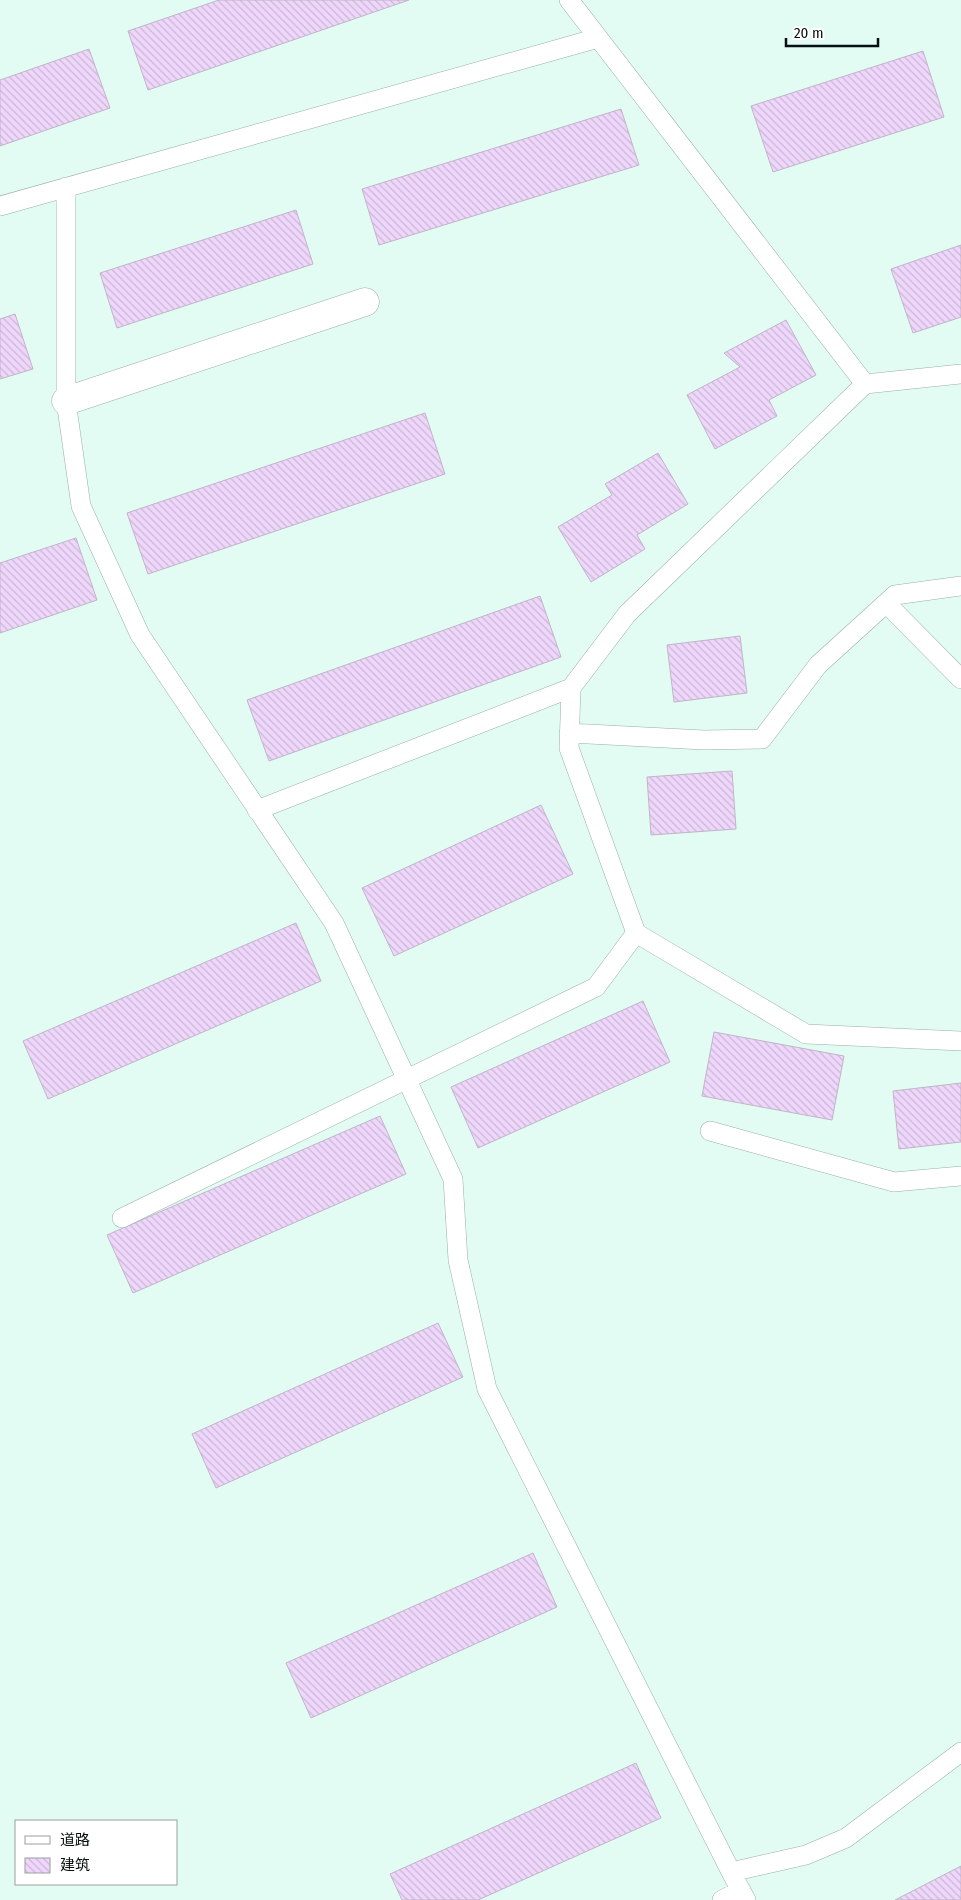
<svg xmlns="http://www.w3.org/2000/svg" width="961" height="1900" font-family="'Fira Sans Condensed','Noto Sans SC',sans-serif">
<defs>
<pattern id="building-back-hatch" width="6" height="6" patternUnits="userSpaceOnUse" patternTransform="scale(1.25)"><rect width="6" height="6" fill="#efd7fb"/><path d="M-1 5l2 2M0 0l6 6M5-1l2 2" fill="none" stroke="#cbb7d6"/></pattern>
</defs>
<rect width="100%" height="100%" fill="#e2fcf4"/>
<path fill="url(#building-back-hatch)" stroke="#c0b5c7" d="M219,0H409L148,90L128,31Z
M89,49L110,108L0,146V80Z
M923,51L944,117L773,172L751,106Z
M621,109L639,165L379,245L362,189Z
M296,210L313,264L117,328L100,273Z
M961,245V317L913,333L891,269Z
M15,314L33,369L0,379V319Z
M786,320L816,375L769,400L777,416L715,449L687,395L740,367L724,353Z
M425,413L445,474L148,574L127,513Z
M658,453L688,504L637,535L645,549L591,582L558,527L612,495L605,484Z
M76,538L97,600L0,633V563Z
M540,596L561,657L269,761L247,700Z
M740,636L747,693L674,702L667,645Z
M732,771L736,829L651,835L647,777Z
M541,805L573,874L394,956L362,888Z
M296,923L321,981L48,1099L23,1041Z
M643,1001L670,1062L478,1148L451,1087Z
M714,1032L844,1056L832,1120L702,1096Z
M961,1083V1142L899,1149L893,1091Z
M380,1116L406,1174L133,1293L107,1235Z
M438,1323L463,1377L216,1488L192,1434Z
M533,1553L557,1607L311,1718L286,1663Z
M636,1763L661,1818L478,1900H402L390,1874Z
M961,1866V1900H895Z"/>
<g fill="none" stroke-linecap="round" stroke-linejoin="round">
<defs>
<path id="lane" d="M569,0L865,384
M66,187V401L81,506L140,635L334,923L453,1179L458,1260L487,1389L731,1872L746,1900
M0,206L598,38
M961,374L865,384L627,614L571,688L569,748L636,933L806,1034L961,1041
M886,603L961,679
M569,733L704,740L762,739L818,665L895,595L961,586
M257,810L571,688
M710,1131L894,1182L961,1176
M122,1218L596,987L636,933
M731,1872L806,1855L846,1838L961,1752
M722,1900L741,1890"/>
<path id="street" d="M66,401L365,302"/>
</defs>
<use href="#lane" stroke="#98b0a8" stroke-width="20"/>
<use href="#street" stroke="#98b0a8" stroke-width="29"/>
<use href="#lane" stroke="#fff" stroke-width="19"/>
<use href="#street" stroke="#fff" stroke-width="28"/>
</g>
<rect x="15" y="1820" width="162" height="65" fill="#ffffff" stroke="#9c9f9e"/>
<rect x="25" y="1836" width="25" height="8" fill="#ffffff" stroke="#9c9f9e"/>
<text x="60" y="1845" font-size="15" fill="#070f0d">道路</text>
<rect x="25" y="1858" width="25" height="15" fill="url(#building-back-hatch)" stroke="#9c9f9e"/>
<text x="60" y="1870" font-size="15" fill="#070f0d">建筑</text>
<path d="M786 38v8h92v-8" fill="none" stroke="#070f0d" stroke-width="2.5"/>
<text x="794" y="38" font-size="15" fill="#070f0d" stroke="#ffffff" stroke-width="4" paint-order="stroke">20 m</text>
</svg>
